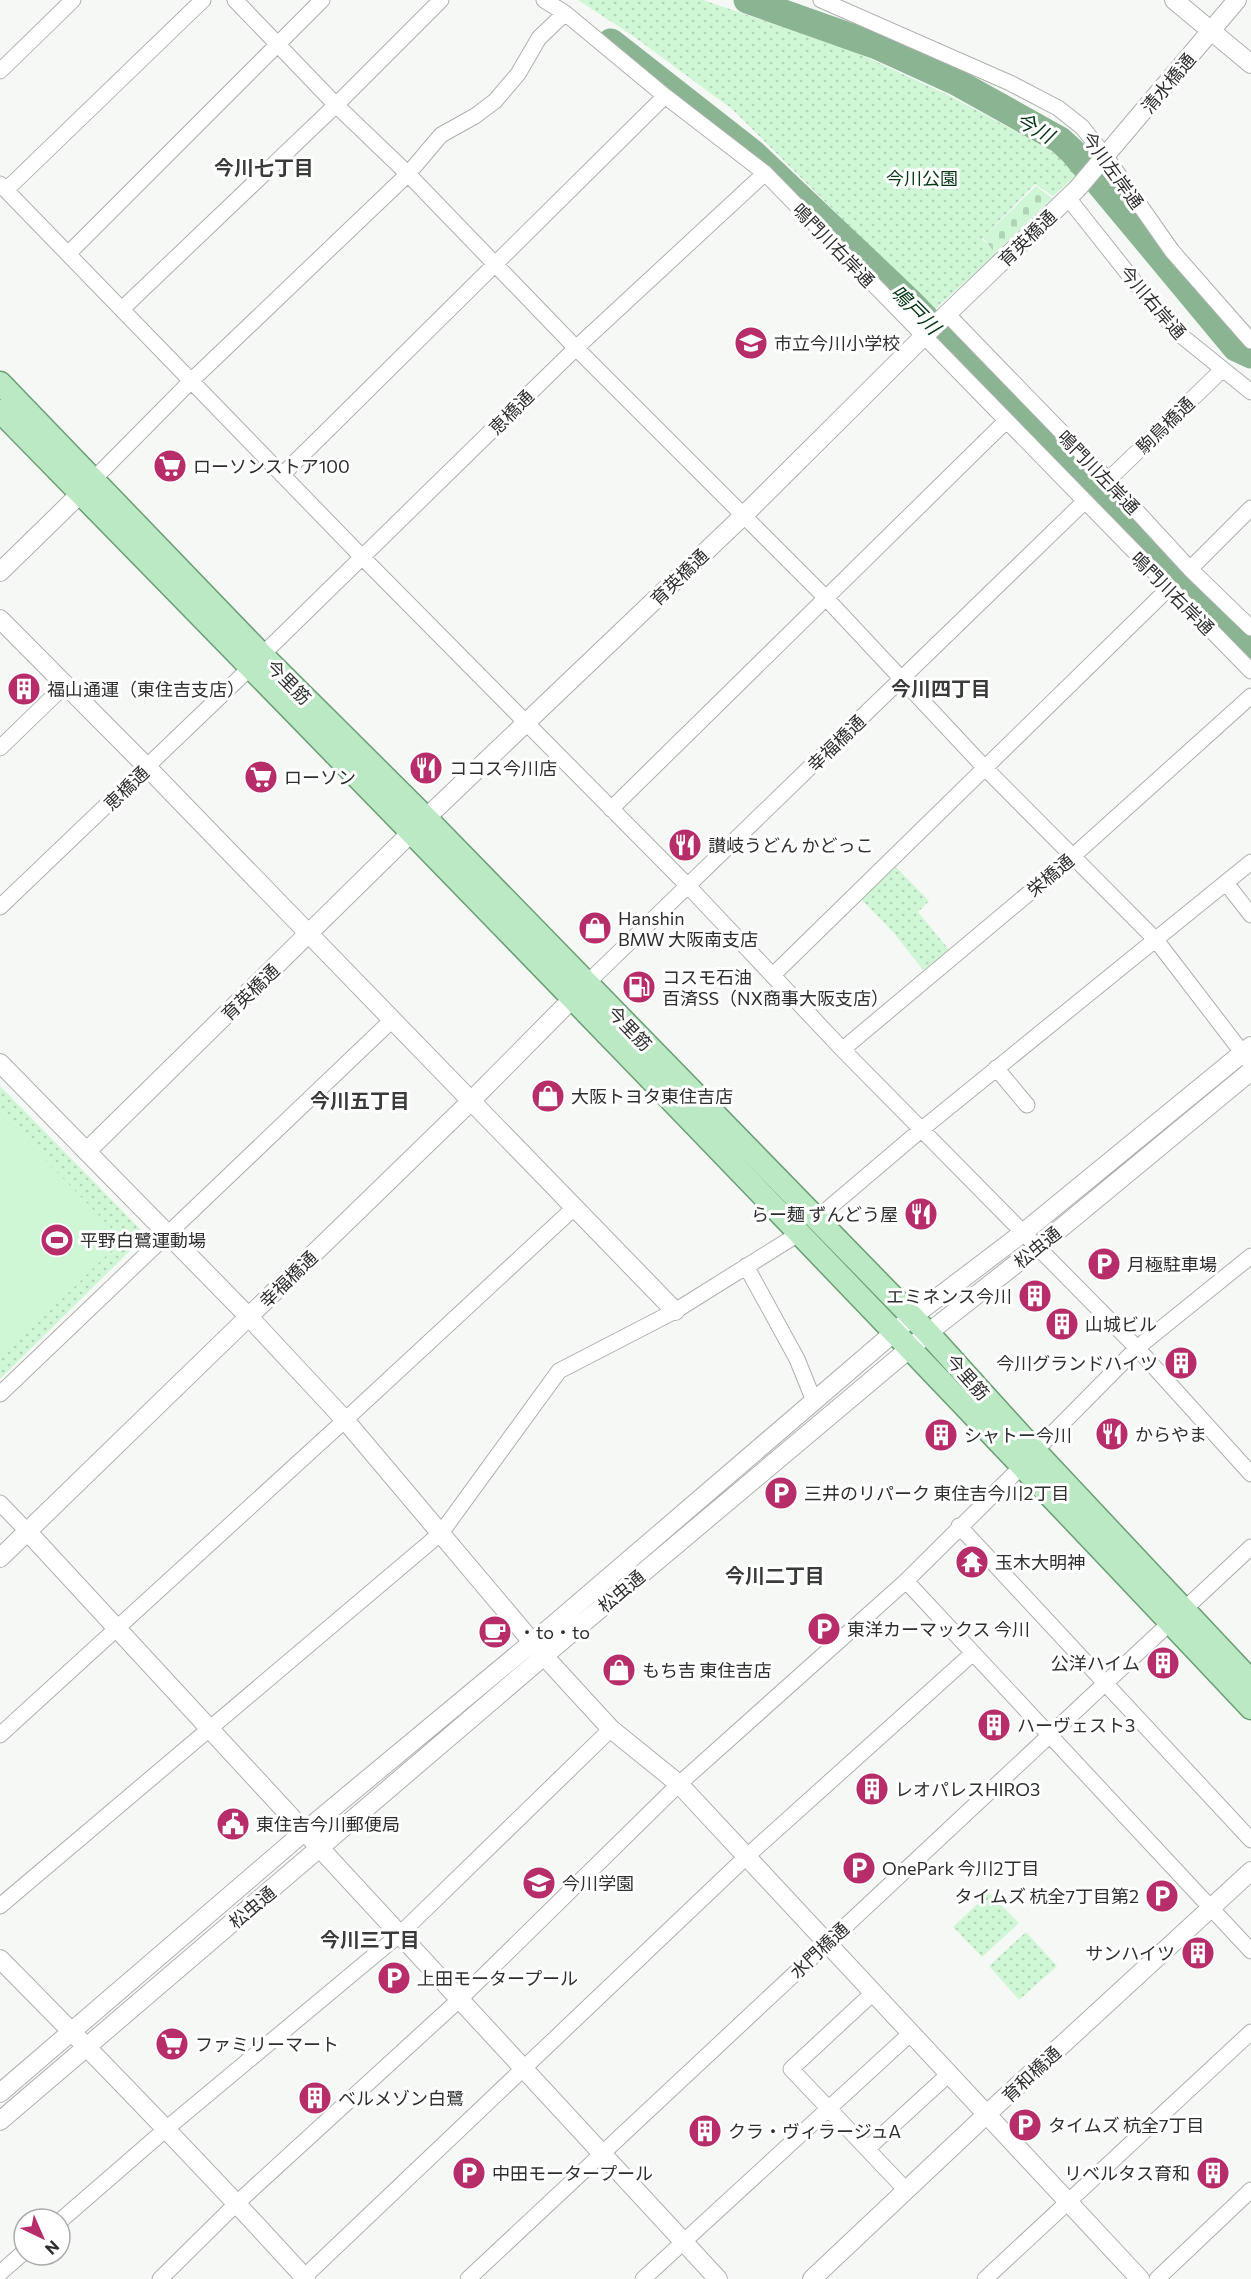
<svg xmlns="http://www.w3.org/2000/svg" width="1251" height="2279" font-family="Commissioner,'Noto Sans JP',sans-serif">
<defs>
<pattern id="grass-dots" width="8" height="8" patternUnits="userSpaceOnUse" patternTransform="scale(1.5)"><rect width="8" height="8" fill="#cff6d5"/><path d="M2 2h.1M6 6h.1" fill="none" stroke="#b2d3b7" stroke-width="1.8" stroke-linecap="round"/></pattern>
<pattern id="cemetery-stones" width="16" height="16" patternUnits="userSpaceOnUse" patternTransform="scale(1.5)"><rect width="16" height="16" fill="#cff6d5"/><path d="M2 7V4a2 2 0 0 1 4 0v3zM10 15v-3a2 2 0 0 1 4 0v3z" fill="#b2d3b7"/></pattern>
</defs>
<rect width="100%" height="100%" fill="#f6f8f6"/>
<path fill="url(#grass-dots)" d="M578,0H703L855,52L948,95L1047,148L1079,173L1053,196L1035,184L982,239L996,254L934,310L732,109L633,36Z
M895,866L929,901L918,912L950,951L923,970L894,933L861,899Z
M0,1086L146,1235L0,1379Z
M989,1893L1019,1923L982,1957L953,1927Z
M1026,1932L1057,1966L1019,2000L989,1966Z"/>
<path fill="url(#cemetery-stones)" d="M1036,186L1052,198L995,253L983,238Z"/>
<path fill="#cff6d5" d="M0,1113L115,1232L114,1248L0,1360Z"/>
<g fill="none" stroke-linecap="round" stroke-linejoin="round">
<path stroke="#8bb592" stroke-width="27" d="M747,0L877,46L956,82L1060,140L1073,152L1236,348L1251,355
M611,42L754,154L908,300L1251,654"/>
<defs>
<path id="minor" d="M235,0L336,105L408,174L576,348L825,597L985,768L1156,940L1251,1064
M544,0L565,13L665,96L765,173L1251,671
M821,0L1010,83L1058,108L1082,127L1106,157L1172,251L1251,341
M0,71L73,0
M0,184L363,558L689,887L842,1049L1137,1348L1251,1474
M6,190L203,0
M1068,198L1141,290L1178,333L1251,392
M69,253L322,0
M122,309L336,105L441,0
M948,315L1108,480L1190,569L1251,628
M282,475L665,96
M1108,480L1222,370
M88,485L191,381L408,174L441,135L475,116L495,101L518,74L539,38L565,13
M1190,569L1251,508
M262,655L576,348L765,173
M0,748L65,685
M611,809L1006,421
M1226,883L1251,915
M0,907L251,667
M773,975L1168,589
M582,988L1084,502
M843,1049L1072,857L1251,696
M996,1068L1027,1105
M816,1219L922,1129L1251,862
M746,1266L797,1359L814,1401
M0,1394L392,1020
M1035,1451L1137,1348L1251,1256
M0,1503L27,1531
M959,1526L1251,1840
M906,1581L1251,1951
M0,1735L345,1420L575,1207
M0,1906L441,1533L559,1371L675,1311L800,1233
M873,1993L791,2069L906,2190
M867,2149L950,2073
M60,2221L166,2129L400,1934L611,1729
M0,2273L24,2252
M160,2279L237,2203L460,1999L679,1784L906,1581L1022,1466
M302,2279L746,1857L973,1653
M468,2279L1251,1547
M643,2279L911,2033
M985,2279L1251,2032
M1157,2279L1251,2190"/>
<path id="tertiary" d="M1174,0L1251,64
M0,572L81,493
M0,619L147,767L675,1311
M0,1063L249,1317L345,1420L544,1656L611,1729L679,1784L1140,2279
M87,1151L426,818L744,515L923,337L1078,188L1237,0
M27,1531L718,2279
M0,1558L471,1101L574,997
M0,1959C104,2064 207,2170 306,2279
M0,2093L305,1831L552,1626L912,1317L1024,1232L1251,1046
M0,2121L544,1656L928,1333L1049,1238L1251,1071
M812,2279L988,2113L1251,1871"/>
<path id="primary" d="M0,383L262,655L426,818L928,1333L1035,1451L1251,1681
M0,411C420,840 839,1270 1251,1708"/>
</defs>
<use href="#minor" stroke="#aeb0ae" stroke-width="17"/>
<use href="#tertiary" stroke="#aeb0ae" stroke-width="20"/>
<use href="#primary" stroke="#6b9e75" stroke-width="25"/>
<use href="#minor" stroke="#fff" stroke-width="15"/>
<use href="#tertiary" stroke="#fff" stroke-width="18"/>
<use href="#primary" stroke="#bae9c3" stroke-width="22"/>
</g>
<defs>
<symbol id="school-disc" viewBox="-11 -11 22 22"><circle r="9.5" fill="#b72d69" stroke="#fff"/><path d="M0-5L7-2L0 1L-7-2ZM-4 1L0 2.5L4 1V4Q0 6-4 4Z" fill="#fff"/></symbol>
<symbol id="supermarket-disc" viewBox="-11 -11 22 22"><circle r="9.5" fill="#b72d69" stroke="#fff"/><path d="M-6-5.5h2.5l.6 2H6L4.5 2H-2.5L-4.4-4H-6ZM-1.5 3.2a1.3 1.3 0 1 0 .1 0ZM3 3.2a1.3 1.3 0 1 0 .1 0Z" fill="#fff"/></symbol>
<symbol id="building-disc" viewBox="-11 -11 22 22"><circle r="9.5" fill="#b72d69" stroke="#fff"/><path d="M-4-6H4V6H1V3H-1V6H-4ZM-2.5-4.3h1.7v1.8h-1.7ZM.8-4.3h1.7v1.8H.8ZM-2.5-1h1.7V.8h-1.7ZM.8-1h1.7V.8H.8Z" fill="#fff"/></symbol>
<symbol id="restaurant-disc" viewBox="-11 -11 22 22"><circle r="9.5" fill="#b72d69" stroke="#fff"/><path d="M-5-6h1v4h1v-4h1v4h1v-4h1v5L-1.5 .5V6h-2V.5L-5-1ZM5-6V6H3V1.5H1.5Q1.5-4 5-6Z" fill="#fff"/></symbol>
<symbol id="shop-disc" viewBox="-11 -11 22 22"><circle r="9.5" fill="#b72d69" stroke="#fff"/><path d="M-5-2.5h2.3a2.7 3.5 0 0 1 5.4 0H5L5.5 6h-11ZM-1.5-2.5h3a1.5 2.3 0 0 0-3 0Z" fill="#fff"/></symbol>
<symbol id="fuel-disc" viewBox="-11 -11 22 22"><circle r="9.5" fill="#b72d69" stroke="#fff"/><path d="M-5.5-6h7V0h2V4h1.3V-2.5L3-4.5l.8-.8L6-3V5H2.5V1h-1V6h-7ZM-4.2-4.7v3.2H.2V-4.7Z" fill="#fff"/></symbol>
<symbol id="stadium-disc" viewBox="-11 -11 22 22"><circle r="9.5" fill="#b72d69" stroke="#fff"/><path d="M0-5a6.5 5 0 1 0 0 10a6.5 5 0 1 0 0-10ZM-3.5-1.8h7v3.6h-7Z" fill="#fff"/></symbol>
<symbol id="parking-disc" viewBox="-11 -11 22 22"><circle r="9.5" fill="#b72d69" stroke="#fff"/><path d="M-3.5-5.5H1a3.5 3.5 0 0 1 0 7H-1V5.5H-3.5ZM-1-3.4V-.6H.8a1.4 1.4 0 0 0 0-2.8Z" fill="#fff"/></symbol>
<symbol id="temple-disc" viewBox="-11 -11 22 22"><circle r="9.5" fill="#b72d69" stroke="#fff"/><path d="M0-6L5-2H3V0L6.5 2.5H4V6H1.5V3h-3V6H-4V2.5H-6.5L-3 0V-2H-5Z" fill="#fff"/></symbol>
<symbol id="cafe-disc" viewBox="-11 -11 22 22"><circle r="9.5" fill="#b72d69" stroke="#fff"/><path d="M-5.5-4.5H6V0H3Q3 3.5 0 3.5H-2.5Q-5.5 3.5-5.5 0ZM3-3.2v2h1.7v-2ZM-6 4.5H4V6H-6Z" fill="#fff"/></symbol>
<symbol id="civic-disc" viewBox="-11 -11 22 22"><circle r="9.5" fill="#b72d69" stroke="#fff"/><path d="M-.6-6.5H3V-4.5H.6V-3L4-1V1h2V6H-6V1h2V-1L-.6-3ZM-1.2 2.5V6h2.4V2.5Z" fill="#fff"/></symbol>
</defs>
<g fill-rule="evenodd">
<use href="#school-disc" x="732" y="324" width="38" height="38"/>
<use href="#supermarket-disc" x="151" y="447" width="38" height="38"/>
<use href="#building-disc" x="5" y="670" width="38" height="38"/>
<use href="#restaurant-disc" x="407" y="749" width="38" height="38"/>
<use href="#supermarket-disc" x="242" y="758" width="38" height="38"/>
<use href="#restaurant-disc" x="666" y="826" width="38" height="38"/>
<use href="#shop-disc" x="576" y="909" width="38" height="38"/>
<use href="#fuel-disc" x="620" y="968" width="38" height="38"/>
<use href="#shop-disc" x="529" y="1077" width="38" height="38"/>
<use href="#restaurant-disc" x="902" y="1195" width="38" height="38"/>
<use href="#stadium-disc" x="38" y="1221" width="38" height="38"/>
<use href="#parking-disc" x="1085" y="1245" width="38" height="38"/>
<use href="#building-disc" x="1016" y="1277" width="38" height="38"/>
<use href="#building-disc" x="1043" y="1305" width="38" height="38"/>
<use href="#building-disc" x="1162" y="1344" width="38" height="38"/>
<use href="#restaurant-disc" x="1093" y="1415" width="38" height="38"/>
<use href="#building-disc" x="922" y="1416" width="38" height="38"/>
<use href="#parking-disc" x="762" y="1474" width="38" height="38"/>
<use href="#temple-disc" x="953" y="1543" width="38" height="38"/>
<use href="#parking-disc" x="805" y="1610" width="38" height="38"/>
<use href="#cafe-disc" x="476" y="1613" width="38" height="38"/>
<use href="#building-disc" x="1144" y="1644" width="38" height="38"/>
<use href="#shop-disc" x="600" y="1651" width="38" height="38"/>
<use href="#building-disc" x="975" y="1706" width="38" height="38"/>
<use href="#building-disc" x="853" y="1770" width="38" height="38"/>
<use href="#civic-disc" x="214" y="1805" width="38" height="38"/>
<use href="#parking-disc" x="840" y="1849" width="38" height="38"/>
<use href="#school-disc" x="520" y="1864" width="38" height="38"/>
<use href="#parking-disc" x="1143" y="1877" width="38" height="38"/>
<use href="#building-disc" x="1179" y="1934" width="38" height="38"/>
<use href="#parking-disc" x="375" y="1959" width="38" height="38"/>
<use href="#supermarket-disc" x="153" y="2025" width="38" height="38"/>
<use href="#building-disc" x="296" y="2079" width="38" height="38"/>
<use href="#parking-disc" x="1006" y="2106" width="38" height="38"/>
<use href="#building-disc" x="686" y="2112" width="38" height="38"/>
<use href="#parking-disc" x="450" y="2154" width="38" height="38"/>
<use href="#building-disc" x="1194" y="2154" width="38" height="38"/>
</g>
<g text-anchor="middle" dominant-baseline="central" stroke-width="6" stroke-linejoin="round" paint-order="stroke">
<g font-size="18" fill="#2e2f2f" stroke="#fff">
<text transform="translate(1168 83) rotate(-50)">清水橋通</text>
<text transform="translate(1113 170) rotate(54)">今川左岸通</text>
<text transform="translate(1027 238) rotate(-44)">育英橋通</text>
<text transform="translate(834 245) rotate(46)">鳴門川右岸通</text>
<text transform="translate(1153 302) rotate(49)">今川右岸通</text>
<text transform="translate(511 412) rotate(-45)">恵橋通</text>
<text transform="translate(1165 425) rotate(-44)">駒鳥橋通</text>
<text transform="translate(1099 472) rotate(46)">鳴門川左岸通</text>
<text transform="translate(679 577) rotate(-44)">育英橋通</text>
<text transform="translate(1173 593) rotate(45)">鳴門川右岸通</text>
<text transform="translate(289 682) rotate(45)">今里筋</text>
<text transform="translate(836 743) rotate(-44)">幸福橋通</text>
<text transform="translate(126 788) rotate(-44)">恵橋通</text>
<text transform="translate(1050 875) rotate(-40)">栄橋通</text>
<text transform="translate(250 992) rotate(-44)">育英橋通</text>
<text transform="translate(630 1028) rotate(46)">今里筋</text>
<text transform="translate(1037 1247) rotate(-39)">松虫通</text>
<text transform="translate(288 1279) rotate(-44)">幸福橋通</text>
<text transform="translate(968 1377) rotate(48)">今里筋</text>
<text transform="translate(621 1591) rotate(-40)">松虫通</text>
<text transform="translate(252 1907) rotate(-40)">松虫通</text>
<text transform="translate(819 1950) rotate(-43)">水門橋通</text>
<text transform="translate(1031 2074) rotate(-43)">育和橋通</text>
</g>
<g font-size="18" fill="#053715" stroke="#fff">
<text x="922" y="178">今川公園</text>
</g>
<g font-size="18" fill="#2e2f2f" stroke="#fff" text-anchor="start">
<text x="774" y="343">市立今川小学校</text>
<text x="193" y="466">ローソンストア100</text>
<text x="47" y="689">福山通運（東住吉支店）</text>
<text x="449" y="768">ココス今川店</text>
<text x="284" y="777">ローソン</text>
<text x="708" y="845">讃岐うどん かどっこ</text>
<text x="618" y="918">Hanshin<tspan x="618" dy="21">BMW 大阪南支店</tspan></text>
<text x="662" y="977">コスモ石油<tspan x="662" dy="21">百済SS（NX商事大阪支店）</tspan></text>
<text x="571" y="1096">大阪トヨタ東住吉店</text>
<text x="898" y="1214" text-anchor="end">らー麺 ずんどう屋</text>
<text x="80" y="1240">平野白鷺運動場</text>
<text x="1127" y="1264">月極駐車場</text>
<text x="1012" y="1296" text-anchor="end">エミネンス今川</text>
<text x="1085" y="1324">山城ビル</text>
<text x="1158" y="1363" text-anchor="end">今川グランドハイツ</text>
<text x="1135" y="1434">からやま</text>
<text x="964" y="1435">シャトー今川</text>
<text x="804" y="1493">三井のリパーク 東住吉今川2丁目</text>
<text x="995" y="1562">玉木大明神</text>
<text x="847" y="1629">東洋カーマックス 今川</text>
<text x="518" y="1632">・to・to</text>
<text x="1140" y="1663" text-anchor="end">公洋ハイム</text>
<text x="642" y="1670">もち吉 東住吉店</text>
<text x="1017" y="1725">ハーヴェスト3</text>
<text x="895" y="1789">レオパレスHIRO3</text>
<text x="256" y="1824">東住吉今川郵便局</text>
<text x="882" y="1868">OnePark 今川2丁目</text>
<text x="562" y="1883">今川学園</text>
<text x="1139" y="1896" text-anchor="end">タイムズ 杭全7丁目第2</text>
<text x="1175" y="1953" text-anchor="end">サンハイツ</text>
<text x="417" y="1978">上田モータープール</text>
<text x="195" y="2044">ファミリーマート</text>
<text x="338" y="2098">ベルメゾン白鷺</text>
<text x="1048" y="2125">タイムズ 杭全7丁目</text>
<text x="728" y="2131">クラ・ヴィラージュA</text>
<text x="492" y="2173">中田モータープール</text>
<text x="1190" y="2173" text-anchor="end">リベルタス育和</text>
</g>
<g font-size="20" font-style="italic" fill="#013412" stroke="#fff">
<text transform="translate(1035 127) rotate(30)">今川</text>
<text transform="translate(916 309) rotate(45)">鳴戸川</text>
</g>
<g font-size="20" font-weight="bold" fill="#393b39" stroke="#fff">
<text x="264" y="167">今川七丁目</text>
<text x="941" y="688">今川四丁目</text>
<text x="360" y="1100">今川五丁目</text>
<text x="775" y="1575">今川二丁目</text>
<text x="370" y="1939">今川三丁目</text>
</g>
</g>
<g transform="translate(42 2237) rotate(136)"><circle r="28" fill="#ffffff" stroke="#abacac" stroke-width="1.5"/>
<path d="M0-4.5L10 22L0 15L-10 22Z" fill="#b72d69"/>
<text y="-9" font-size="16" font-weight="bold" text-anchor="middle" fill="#2e2f2f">N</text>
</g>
</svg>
